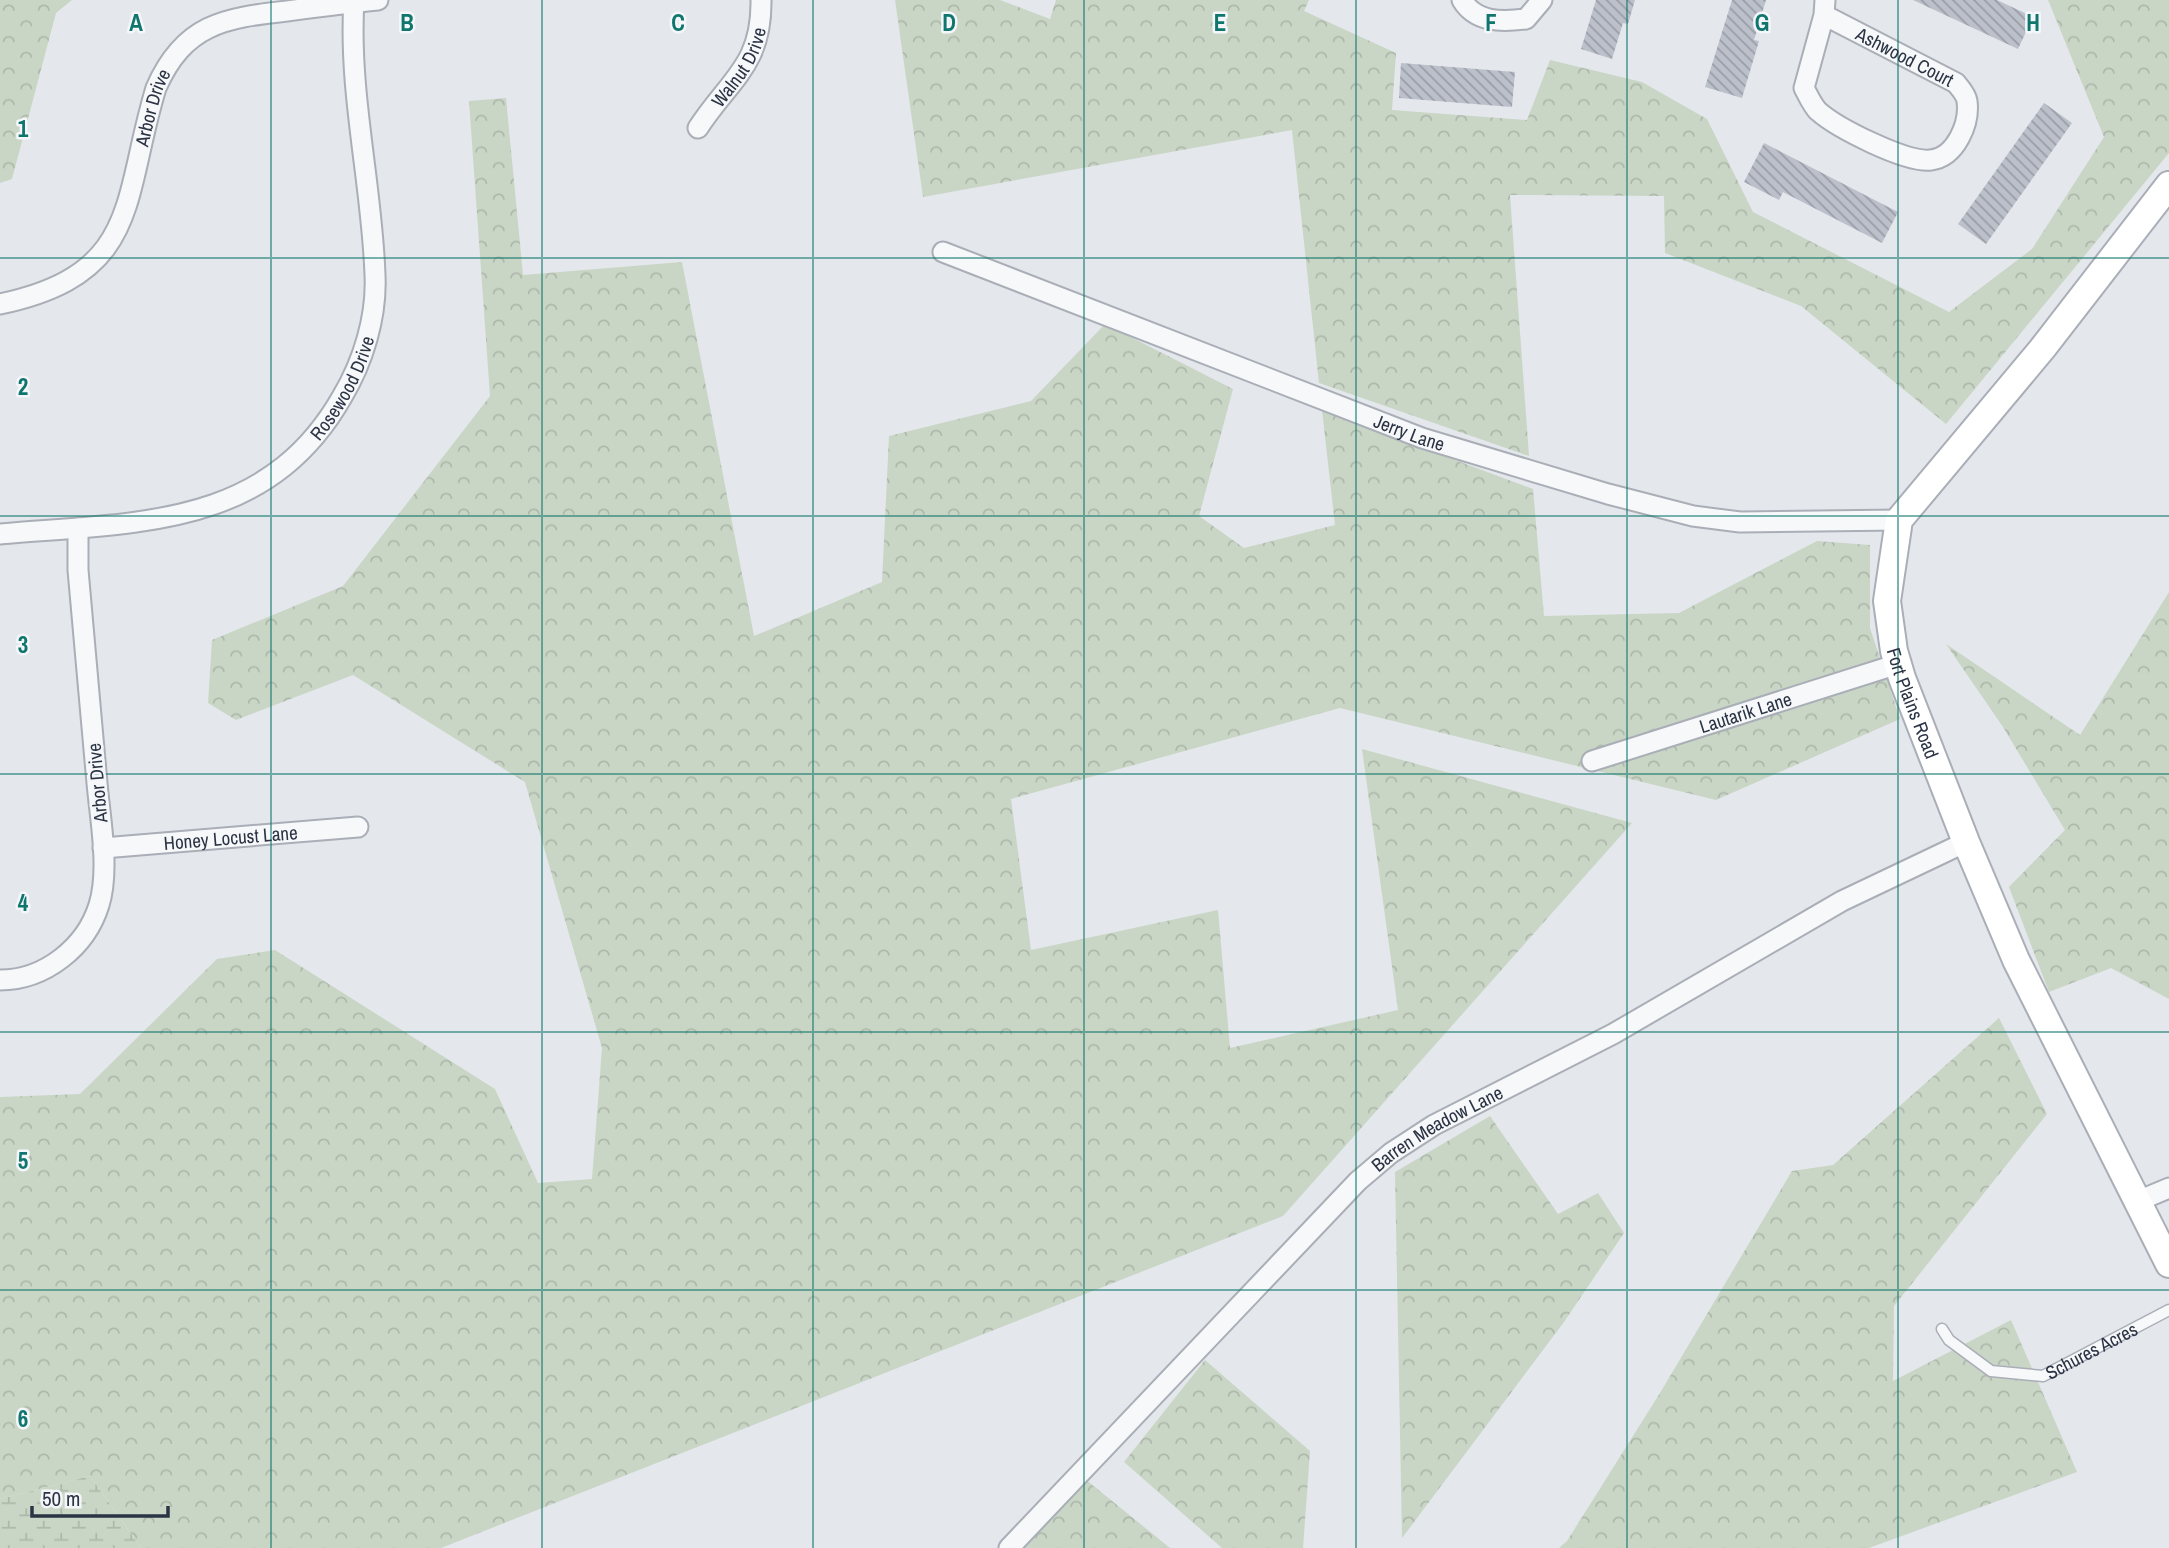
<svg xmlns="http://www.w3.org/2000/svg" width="2169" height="1548" font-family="'Archivo Narrow',sans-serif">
<defs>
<pattern id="forest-crowns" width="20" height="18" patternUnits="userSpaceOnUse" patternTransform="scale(1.75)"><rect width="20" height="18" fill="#c9d6c5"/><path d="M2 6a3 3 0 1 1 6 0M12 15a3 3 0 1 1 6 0" fill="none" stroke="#adb8ab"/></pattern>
<pattern id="wetland-marsh" width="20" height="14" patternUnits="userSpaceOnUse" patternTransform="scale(1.75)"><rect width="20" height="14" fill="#c9d6c5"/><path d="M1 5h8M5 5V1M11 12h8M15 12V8" fill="none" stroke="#adb8ab"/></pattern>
<pattern id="building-back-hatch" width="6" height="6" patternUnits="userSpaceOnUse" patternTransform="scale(1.75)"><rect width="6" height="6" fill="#bbc0ca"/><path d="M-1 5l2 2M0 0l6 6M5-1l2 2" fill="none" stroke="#989da6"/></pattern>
</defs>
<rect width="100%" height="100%" fill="#e4e7ec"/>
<path fill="url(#forest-crowns)" d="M0,0H72L56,13L12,179L0,183Z
M895,0H1000L1050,19L1056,0H1309L1304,11L1396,53L1392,110L1527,120L1550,60L1642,82L1707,119L1753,212L1949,312L2032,249L2104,137L2048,0H2169V153L1946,424L1801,306L1665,253L1664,196L1510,195L1529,456L1319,383L1292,130L923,197Z
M506,98L523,275L682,262L754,636L882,582L889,436L1031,401L1105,324L1233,389L1199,516L1244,548L1335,525L1322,410L1533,489L1544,616L1679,613L1817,541L1870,545V628L1900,719L1716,800L1340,708L1011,799L1031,950L1218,910L1230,1048L1398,1010L1362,749L1632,823L1283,1216L441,1548H141L90,1476L0,1499V1097L80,1094L217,959L275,950L495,1089L538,1183L592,1179L602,1048L525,782L353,675L236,720L208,703L212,640L343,586L490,396L469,101Z
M2169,592V999L2111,968L2049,992L2009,887L2065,830L2003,727L1946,644L2080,735Z
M1999,1018L2047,1114L1894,1306L1893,1381L2011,1320L2077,1472L1869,1548H1559L1567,1541L1660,1393L1792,1171L1833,1165Z
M1490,1116L1558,1214L1598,1193L1624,1233L1564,1322L1402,1538L1395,1172Z
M1205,1360L1310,1451L1303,1548H1222L1124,1462Z
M1085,1479L1170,1548H1023Z"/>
<path fill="url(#wetland-marsh)" d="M90,1476L141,1548H0V1499Z"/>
<path fill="url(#building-back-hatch)" d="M1596,0H1635L1628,24L1623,23L1612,59L1581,49Z
M1732,0H1766L1754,40L1759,41L1742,98L1705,87Z
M1913,0H1997L2033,17L2018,49Z
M1401,63L1515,72L1512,107L1399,98Z
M2044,103L2072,123L1986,244L1958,224Z
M1764,143L1898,212L1882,243L1783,192L1779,200L1744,182Z"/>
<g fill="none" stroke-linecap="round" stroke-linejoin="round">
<defs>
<g id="lane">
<path id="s1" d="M1942,1329L1949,1340L1991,1371L2043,1376L2169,1310"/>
</g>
<g id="street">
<path d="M1462,0C1476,23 1502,22 1526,19L1542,0"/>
<path id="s2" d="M1824,15L1956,83C1960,88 1966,94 1967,101C1970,123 1956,157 1931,160C1906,163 1837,128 1818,111C1812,105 1808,95 1804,88L1824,15L1825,0"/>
<path id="s3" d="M698,128C730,79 762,65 761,0"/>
<path id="s4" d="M943,252L1422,438L1608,494L1693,516L1740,522L1899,520"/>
<path id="s5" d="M0,304C141,274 122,200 156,88C184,24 224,18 287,11C317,7 347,3 378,0"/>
<path id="s6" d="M0,534C134,522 266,530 342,397C363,362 377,317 375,275C372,184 348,92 354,0"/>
<path id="s7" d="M1592,761L1898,664"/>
<path id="s8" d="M103,848L358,827"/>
<path d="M0,980C45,980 86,947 99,905C110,870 100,818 97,783C91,712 84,641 78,570V528"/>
<path d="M2138,1201L2169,1188"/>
<path id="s9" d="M1009,1548L1358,1181L1391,1153L1434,1125L1613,1034L1842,901L1966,842"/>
</g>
<g id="secondary">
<path id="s10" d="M2169,185L2042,349L1899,520L1887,601L1894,651L1902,678L1966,842L2016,960L2169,1264"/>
</g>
</defs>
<use href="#lane" stroke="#a9aeb7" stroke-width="13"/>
<use href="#street" stroke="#a9aeb7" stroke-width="23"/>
<use href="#secondary" stroke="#a9aeb7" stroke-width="30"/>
<use href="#lane" stroke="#f7f8fa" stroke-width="10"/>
<use href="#street" stroke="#f7f8fa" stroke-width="19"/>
<use href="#secondary" stroke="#fff" stroke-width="26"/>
</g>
<path fill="none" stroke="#0f766e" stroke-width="2" stroke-opacity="0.55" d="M271,0V1548M542,0V1548M813,0V1548M1084,0V1548M1356,0V1548M1627,0V1548M1898,0V1548M0,258H2169M0,516H2169M0,774H2169M0,1032H2169M0,1290H2169"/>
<g text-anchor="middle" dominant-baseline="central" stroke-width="5" stroke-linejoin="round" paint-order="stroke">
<g font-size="19" fill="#2b3445" stroke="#f4f6f9">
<text stroke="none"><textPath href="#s2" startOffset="91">Ashwood Court</textPath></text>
<text stroke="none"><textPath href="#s3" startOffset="74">Walnut Drive</textPath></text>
<text stroke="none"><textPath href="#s5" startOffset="271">Arbor Drive</textPath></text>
<text stroke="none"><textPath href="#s6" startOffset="396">Rosewood Drive</textPath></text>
<text stroke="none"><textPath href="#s4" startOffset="500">Jerry Lane</textPath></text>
<text stroke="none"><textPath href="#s10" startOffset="618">Fort Plains Road</textPath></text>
<text stroke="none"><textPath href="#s7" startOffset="161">Lautarik Lane</textPath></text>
<text transform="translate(97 783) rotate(-95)">Arbor Drive</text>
<text stroke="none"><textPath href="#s8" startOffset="128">Honey Locust Lane</textPath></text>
<text stroke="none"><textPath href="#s9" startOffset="602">Barren Meadow Lane</textPath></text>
<text stroke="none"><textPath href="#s1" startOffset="172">Schures Acres</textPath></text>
</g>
</g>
<g font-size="23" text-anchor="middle" font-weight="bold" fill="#0f766e" stroke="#f4f6f9" stroke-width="5" stroke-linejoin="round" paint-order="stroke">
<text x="136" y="31">A</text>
<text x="407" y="31">B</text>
<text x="678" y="31">C</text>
<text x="949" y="31">D</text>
<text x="1220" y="31">E</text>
<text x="1491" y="31">F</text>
<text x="1762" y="31">G</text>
<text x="2033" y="31">H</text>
<text x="23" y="137">1</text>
<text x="23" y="395">2</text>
<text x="23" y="653">3</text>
<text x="23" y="911">4</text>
<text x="23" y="1169">5</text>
<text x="23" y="1427">6</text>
</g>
<path d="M32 1506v10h136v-10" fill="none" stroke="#2b3445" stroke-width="3.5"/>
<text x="42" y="1506" font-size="21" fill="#2b3445" stroke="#f4f6f9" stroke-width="5" paint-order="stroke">50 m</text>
</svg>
